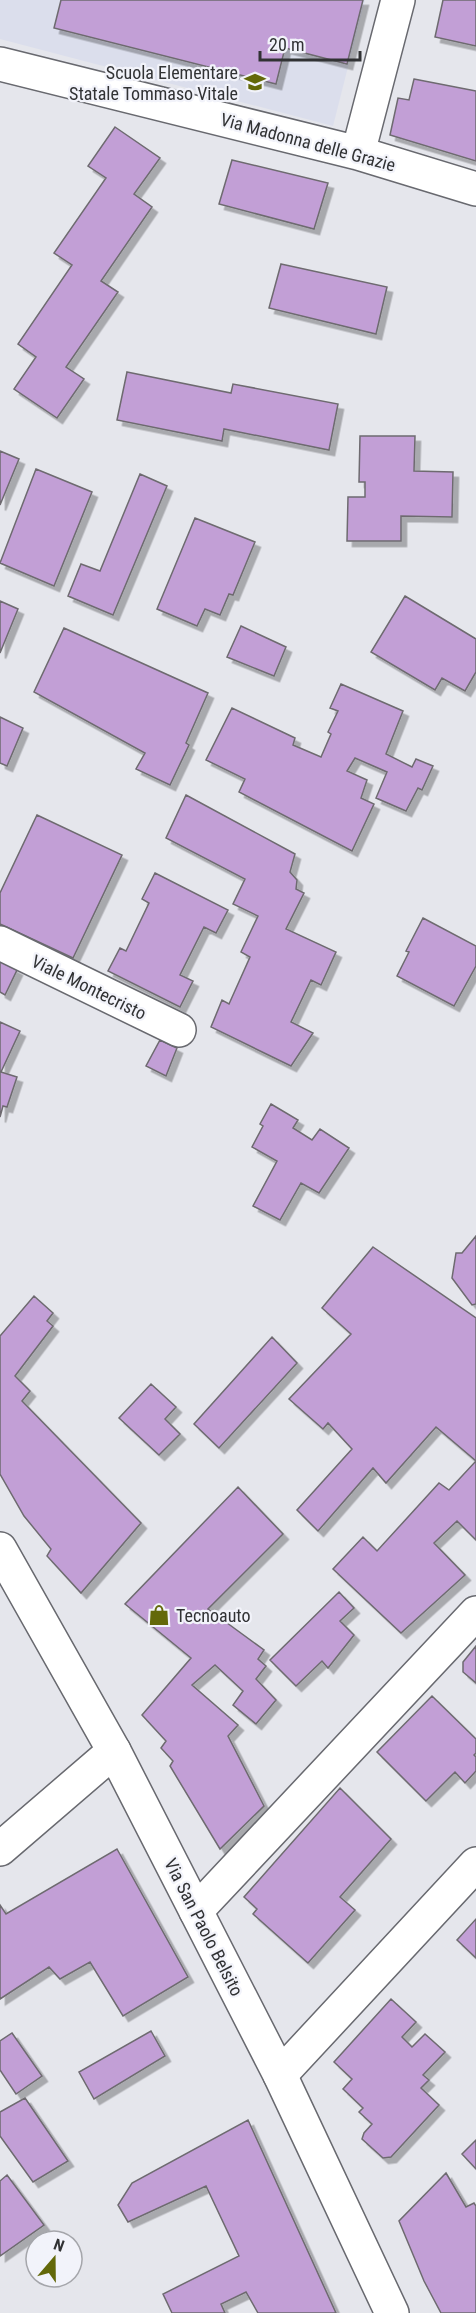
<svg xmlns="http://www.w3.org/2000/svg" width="476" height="2313" font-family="'Roboto Condensed',sans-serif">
<defs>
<filter id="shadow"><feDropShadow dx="5.5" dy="5.5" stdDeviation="0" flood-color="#0004"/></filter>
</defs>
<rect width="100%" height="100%" fill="#e5e6ec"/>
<path fill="#dbdeec" d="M0,0H365L333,126L0,39Z"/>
<path fill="#c29fd6" stroke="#6e6b70" stroke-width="1.5" filter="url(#shadow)" d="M61,0H363L347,64L285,48L276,84L54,28Z
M443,0H476V46L435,37Z
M414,79L476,91V161L390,135L398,98L409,100Z
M115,127L160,158L134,194L152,207L101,281L118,292L66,367L84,379L57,418L14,389L36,357L18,344L72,265L54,253L106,178L88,166Z
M232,160L328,183L314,229L219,204Z
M281,264L387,287L376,334L269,308Z
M127,372L231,393L233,384L338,404L329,450L224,429L222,441L117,420Z
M360,436H415L414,471L453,472L452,517L401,516V541H347L348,497H365V482H359Z
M0,451L19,459L0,505Z
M36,469L92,492L54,586L0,563Z
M140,474L167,486L113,615L68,596L81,564L100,571Z
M195,518L255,542L233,595L229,594L220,615L205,609L197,626L157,609Z
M405,596L476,639V672L465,691L442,678L435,690L371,652Z
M0,601L18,609L0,653Z
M241,626L286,647L274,676L227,657Z
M64,628L208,693L186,743L189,745L170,785L136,769L145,753L34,692Z
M341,684L403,711L386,754L412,767L416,759L433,766L422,790L418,788L406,811L376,798L387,772L355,758L347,771L367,780L361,798L374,804L352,851L239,792L245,779L206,760L232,708L295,738L293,745L321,757L331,734L328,732L338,711L330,708Z
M0,717L23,728L7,766L0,763Z
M186,795L295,854L290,872L297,880L296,889L304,893L286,929L336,952L321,985L311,980L291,1022L313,1033L291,1066L211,1027L222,1000L229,1004L250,957L241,952L258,916L233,904L245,879L166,838Z
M37,815L122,855L73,958L0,924V893Z
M155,873L228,910L216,933L204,927L180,975L193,981L180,1007L108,971L120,948L126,951L149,903L142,899Z
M423,918L476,946V966L454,1006L397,976L409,952L406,951Z
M0,961L17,970L5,995L0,992Z
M0,1022L20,1031L1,1072L17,1077L7,1107L3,1106L0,1117Z
M160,1040L177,1048L166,1076L146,1066Z
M271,1104L298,1120L293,1128L312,1140L320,1129L349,1148L319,1193L301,1183L280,1220L253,1206L277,1161L252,1147L263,1126L260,1124Z
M476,1236V1304L472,1305L452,1278L456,1253H462Z
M373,1247L476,1318V1540L457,1521L434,1543L465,1575L401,1633L333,1569L363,1537L377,1551L439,1483L449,1490L476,1461L436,1427L386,1483L373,1468L318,1531L297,1510L352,1449L328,1423L323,1429L289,1399L351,1334L322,1308Z
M34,1296L53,1313L47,1321L53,1326L15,1376L30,1391L22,1401L141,1523L81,1593L47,1556L51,1549L24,1516L0,1474V1336Z
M272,1337L297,1363L219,1448L194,1424Z
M151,1384L176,1407L165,1419L180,1434L159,1455L119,1418Z
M238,1487L283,1534L208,1609L264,1650L258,1659L266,1666L256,1679L276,1700L256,1724L233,1705L243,1691L215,1665L192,1685L238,1725L228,1736L264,1806L220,1849L170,1766L173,1761L161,1748L166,1741L142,1715L191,1658L125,1604Z
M339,1592L354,1608L340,1621L354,1635L328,1668L322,1661L296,1686L270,1660Z
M476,1646V1683L463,1672V1662Z
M432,1696L476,1739V1753L474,1755L476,1757V1771L465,1783L455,1772L426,1801L377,1752Z
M340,1788L391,1839L340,1897L355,1910L308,1963L253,1914L257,1909L244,1897Z
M117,1849L188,1977L123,2016L90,1962L60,1979L49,1967L0,1999V1905L6,1914Z
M476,1919V1958L457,1940Z
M391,1999L416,2022L402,2037L412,2047L425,2034L445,2052L423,2075L429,2080L421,2088L439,2105L391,2157L383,2158L362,2139L364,2133L372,2124L359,2112L363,2108L343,2089L352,2079L334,2062Z
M151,2031L165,2056L94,2099L79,2072Z
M12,2033L42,2076L16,2094L0,2070V2041Z
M25,2098L68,2161L33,2182L0,2136V2112Z
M248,2120L336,2313H258L246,2292L221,2304L225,2313H172L163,2294L239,2256L206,2186L128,2222L118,2205L132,2183Z
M476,2140V2169L462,2154Z
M446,2173L466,2207L474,2203L476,2206V2313H441L424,2281L399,2221Z
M7,2175L44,2225L0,2256V2181Z"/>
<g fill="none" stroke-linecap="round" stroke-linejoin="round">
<defs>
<path id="minor" d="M0,64L358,153L476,189
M358,153L398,0
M0,943L179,1030
M0,1549L114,1751
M196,1911L476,1613
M280,2075L476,1864"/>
<path id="major" d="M0,1849L114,1751L280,2075L392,2313"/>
</defs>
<use href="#minor" stroke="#68696f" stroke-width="36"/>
<use href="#major" stroke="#68696f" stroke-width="36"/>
<use href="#minor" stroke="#fff" stroke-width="33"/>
<use href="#major" stroke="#fff" stroke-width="33"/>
</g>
<defs>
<symbol id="school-bare" viewBox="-9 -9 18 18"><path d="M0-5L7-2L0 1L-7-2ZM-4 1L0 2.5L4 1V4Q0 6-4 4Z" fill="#636809" stroke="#f2f3fa" stroke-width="2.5" paint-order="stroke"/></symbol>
<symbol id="shop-bare" viewBox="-9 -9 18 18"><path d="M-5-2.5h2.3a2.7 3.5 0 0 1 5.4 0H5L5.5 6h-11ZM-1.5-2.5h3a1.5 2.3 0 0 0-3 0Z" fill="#636809" stroke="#f2f3fa" stroke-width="2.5" paint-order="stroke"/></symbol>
</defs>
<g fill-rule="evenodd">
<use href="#school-bare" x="240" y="67" width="30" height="30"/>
<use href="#shop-bare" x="144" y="1600" width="30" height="30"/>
</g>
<g text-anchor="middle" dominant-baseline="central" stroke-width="4.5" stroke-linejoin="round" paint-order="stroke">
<g font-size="18" fill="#313234" stroke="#f2f3fa" text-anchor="end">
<text x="238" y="72">Scuola Elementare<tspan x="238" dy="21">Statale Tommaso Vitale</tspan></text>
<text x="176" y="1615" text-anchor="start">Tecnoauto</text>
</g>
<g font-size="18" fill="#313234" stroke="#f2f3fa">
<text transform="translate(308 142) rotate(15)">Via Madonna delle Grazie</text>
<text transform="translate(89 987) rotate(26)">Viale Montecristo</text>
<text transform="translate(204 1927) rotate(63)">Via San Paolo Belsito</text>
</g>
</g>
<g transform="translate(54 2259) rotate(20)"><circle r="28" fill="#f2f3fa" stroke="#a5a6ab" stroke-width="1.5"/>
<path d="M0-4.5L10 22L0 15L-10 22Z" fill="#636809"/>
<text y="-9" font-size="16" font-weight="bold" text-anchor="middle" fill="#313234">N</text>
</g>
<path d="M260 51v9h100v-9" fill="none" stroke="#313234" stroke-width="3"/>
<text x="269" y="51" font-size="18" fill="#313234" stroke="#f2f3fa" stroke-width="4.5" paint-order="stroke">20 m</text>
</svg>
